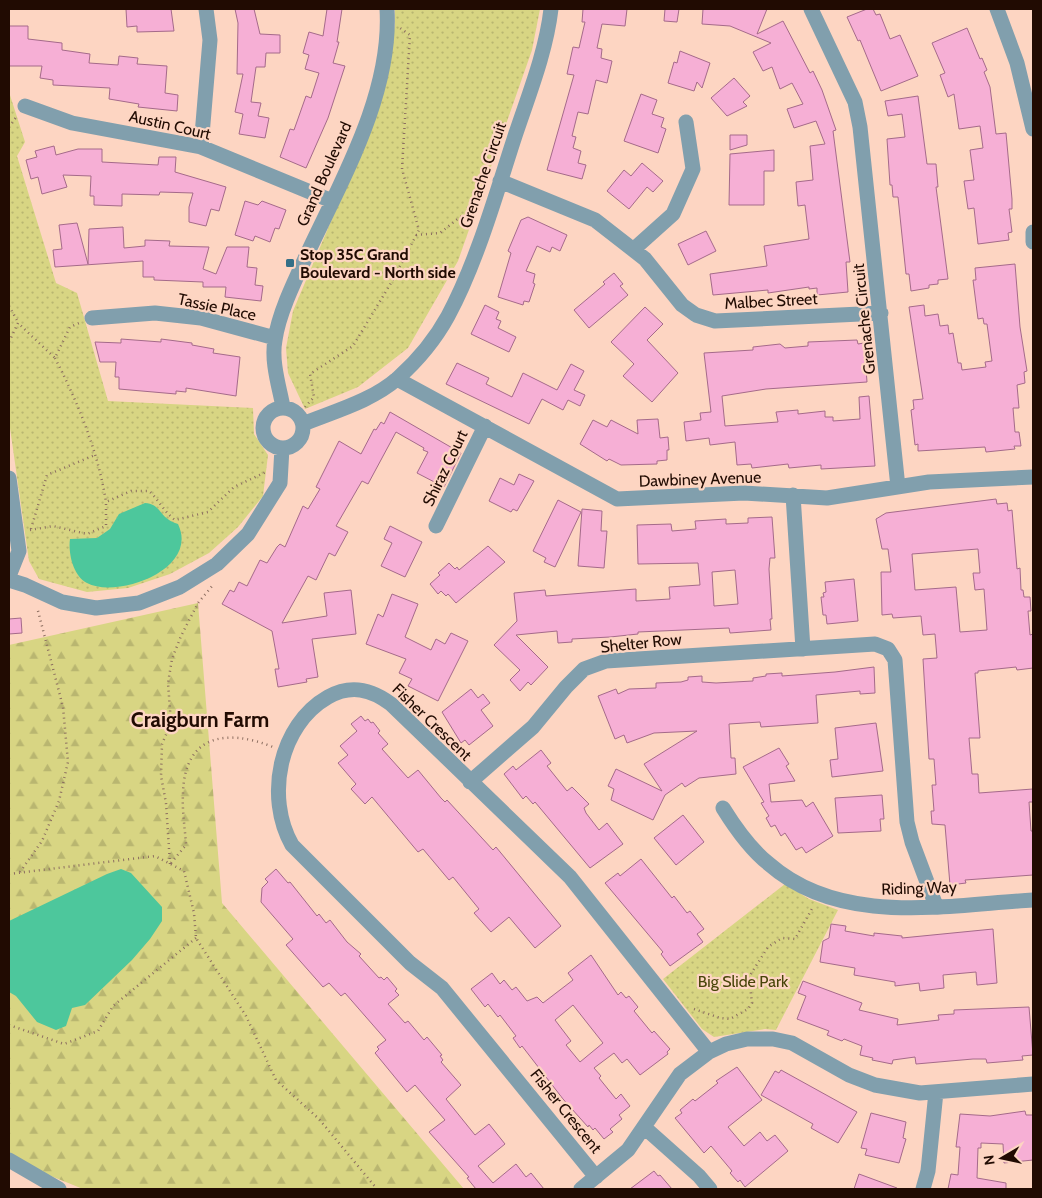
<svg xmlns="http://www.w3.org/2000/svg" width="1042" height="1198" font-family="Cabin,sans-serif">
<defs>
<pattern id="grass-dots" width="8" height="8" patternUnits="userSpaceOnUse" patternTransform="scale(1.25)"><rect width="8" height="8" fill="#d8d583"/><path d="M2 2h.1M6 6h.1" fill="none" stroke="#b9b670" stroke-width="1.8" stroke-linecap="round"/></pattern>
<pattern id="forest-firs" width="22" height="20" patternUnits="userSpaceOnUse" patternTransform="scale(1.25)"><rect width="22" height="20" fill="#d8d583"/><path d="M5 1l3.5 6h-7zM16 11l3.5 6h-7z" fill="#b9b670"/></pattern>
</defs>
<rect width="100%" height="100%" fill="#fdd5c2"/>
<path fill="url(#grass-dots)" d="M395,9H540L532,50L458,261L408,348L358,387L305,409L288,373L286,348L293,311L376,115L395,25Z
M9,92L25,142L17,156L56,283L77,293L108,401L253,408L254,434L268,455L263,496L238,527L209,553L170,574L128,588L87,592L39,579L29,561L9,421Z
M785,884L809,899L838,910L776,1030L765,1029L714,1037L702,1029L663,979Z"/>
<path fill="url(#forest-firs)" d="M198,603L222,903L464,1189H83L9,1159V645Z"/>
<path fill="#4dc79c" d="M145,503C162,504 159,519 178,524C200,570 116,599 87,583C73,576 68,553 70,539L97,538L110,529L119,514Z
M121,869L131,873L162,907V921L150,939L132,960L85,1005L72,1008L66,1026L56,1030L37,1022L16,996L9,992V921L107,874Z"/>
<path fill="#f6afd5" stroke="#a56a8a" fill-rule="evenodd" d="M126,9H171L174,31L137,32V26L127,27Z
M235,9H254L260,34L280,35V53H266L265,67H256L251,102L261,103L258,116L269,118L265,138L239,134L243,114L235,112L243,74H237L238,23Z
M327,9H342L337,42H339L333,63L345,66L328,118L306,168L280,157L290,129L294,130L306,96L311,98L319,73L305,69L309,55L303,53L309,32L323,36Z
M583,9H627L625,26L602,24L597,48L602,49L601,58L612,61L607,83L596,80L588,114L578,112L572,136L576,137L573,148L581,151L578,163L586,165L582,179L547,170L574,75L567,74L573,47L579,48L585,22H582Z
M665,9H679L677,22L664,21Z
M703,9H767L757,34L783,21L810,73L813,71L822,90L836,130L833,131L850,262H846L848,292L817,295V288L809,289V287L768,293V290L713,295L710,274L767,266L764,246L809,239L805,205L798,206L796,182L813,180L810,146L825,144L816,121L794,128L787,109L803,104L792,83L780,89L772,67L763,71L753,52L771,43L730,26L702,24Z
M867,9H873L876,15L880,14L890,39L900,35L918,76L881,91L860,40L858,41L847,17Z
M9,26H28V39L62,43V50L90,54L89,63L118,65L119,56L138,58L137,64L167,66L165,93L178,95L177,111L138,107L139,104L109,99L110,88L53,85V80L40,78L42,66H9Z
M967,28L980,59L982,58L987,70L984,72L990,87L996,134L1006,133L1012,199V209H1009L1012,232L1008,233L1009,240L978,244L974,208L968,209L964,181L974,180L970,150L983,148L980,126L959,129L954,94L948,97L940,75L945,73L932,43Z
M680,51L710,63L702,88L697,82L694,91L668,83L674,62L677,63Z
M734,78L750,96L743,102L747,106L727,116L711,98Z
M641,94L657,100L652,114L664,118L661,127L666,129L658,153L624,141Z
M918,96L927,164H936L938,187H936L948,279L938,280V284L929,285V288L911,291L909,274H906L898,197H893L892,185H890L887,139L905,137L902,114L888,116L885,101Z
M730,135H747V145L730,150Z
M54,146L56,155L78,149H102V162L158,165L159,157H176L175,172L226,187L219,211L211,209L206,226L189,222V207L193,193L160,192L159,195L122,194V206L94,205V196H90L91,176L63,175L67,187L42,194L38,177L31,179L26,160L37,157L35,151Z
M774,150V171H764V205H729L730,154Z
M642,163L663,181L653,192L647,187L629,209L607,191L624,170L631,176Z
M245,201L258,205L262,201L286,210L279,229L275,228L270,242L255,236L253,241L235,235Z
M528,217L567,235L560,251L552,247L550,252L537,246L526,271L535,274L533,283L535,284L529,302L524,301L523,305L498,297L511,253L508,251L521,220Z
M77,223L88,264L89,229L123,227L124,248L145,246V240L170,241L169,246L209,247L203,269L216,274L227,247H249L247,267L257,268L255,285L263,286L261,301L225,297L226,287H203V282L154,280V277H143V261L55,267L53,250L62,249L59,225Z
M706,231L716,251L688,265L678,244Z
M1015,264L1020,327L1027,371L1024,372L1025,383L1017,385L1019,408H1013L1015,432H1019L1021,446H1014L1015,449L986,452L985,447L918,451V444L915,445L911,410L914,409L913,400L923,399L909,307L924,305L925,316L938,314L940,326L948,325L949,334L953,333L958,363H961L962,370L986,367L985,362L992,361L987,324H984L983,318L978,319L973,280H976L975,268Z
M614,273L623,284L620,286L628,295L589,328L574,310L605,284L603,282Z
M485,305L499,312L496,319L501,321L498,328L516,337L509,352L471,334Z
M645,307L663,324L647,340L678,373L652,402L623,376L634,364L611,342Z
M121,339L161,342V339L192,343V345L214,349L213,353L240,357L236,396L186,388V392L176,391V394L119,389V377H115L116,362H100L95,342L121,343Z
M857,340L858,344L864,343L867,382L766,389L722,396L725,426L778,422L776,412L798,410V414L825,411V417H833V421L860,419L859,397L869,396L875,466L821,469V465L789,468L788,464L752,468L751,464L737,465L735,442L710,445L709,438L686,441L684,422L701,420L700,413L711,412L704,353L753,350V347L780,344L785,348L808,346V342Z
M457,363L489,378L486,384L512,397L523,373L557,390L571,364L584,371L574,390L585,395L580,406L568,400L563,410L542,399L529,424L446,384Z
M390,412L461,453L444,487L417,473L428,452L423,450L424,448L396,432L368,484L362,481L336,526L348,532L335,556L329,553L316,580L308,576L282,623L327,616L324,593L351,590L356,634L312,639L318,677L306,679L307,682L278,687L275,669H279L272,631L222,604L230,590L234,592L239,582L247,586L260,560L267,563L277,547L280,544L285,547L303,506L308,509L320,489L316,487L339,441L361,454L374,429L376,430L381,422L384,424Z
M658,419L660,438L668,437L669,450H667V460L657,461V464L621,465L609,459L607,461L580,444L593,420L607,427L611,420L638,434L637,420Z
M519,474L534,481L517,511L513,509L511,512L489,501L500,478L514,485Z
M996,499L997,504L1007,503L1008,511L1012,510L1017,569L1020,568L1021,590H1023L1024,597H1030L1031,611H1028L1030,635L1033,634V668L1017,670L1016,667L978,671V673H975L980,738H969L972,774H978L979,793L1033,789V802H1029L1031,831H1033V875L965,880L966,883L950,885L945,825L932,824L931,811H934L932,785H936L934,759H929L923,659L937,658L935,634L923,635L921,616L893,618L892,614L882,615L881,572H891L888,549H882L876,519L886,513ZM978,549L980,573H973L975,590L984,589L987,630L960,632L956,587L915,590L912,554Z
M558,500L581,512L555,567L544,562L546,558L533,551Z
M582,509L602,511L601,531H607L604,568L578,566Z
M772,517L775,558H770L769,569L772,619H770L771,630L730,633L729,628L638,632V634L610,637L572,639V642L558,643L557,631L516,635L548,667L531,685L528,682L520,691L510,680L520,670L494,645L517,621L514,593L545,590L546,596L636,589V601L670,599L669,587L700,585L698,563L638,564L637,525L671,524L672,531L696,529L695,521L726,519V524L748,523V518ZM735,570L738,604L714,606L712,572Z
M390,526L422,542L405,577L381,566L392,543L384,539Z
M488,546L505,562L456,603L448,594L446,596L441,591L438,594L430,584L440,575L438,573L449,563L455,569L457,567L459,570Z
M854,579L858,621L827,624L826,615H823L821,597H824L823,593L826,592L825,582Z
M392,594L418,604L405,637L431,650L436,639L445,644L451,633L468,641L438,701L408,686L412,679L399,673L406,659L366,644L378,614L383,617Z
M21,618L22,633L9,634V619Z
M874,667L875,693L860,694V691L816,695L818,723L761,727L760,722L729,724L731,758H735L736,774L699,778L685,787L682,783L665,795L653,820L611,800L614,789L608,786L616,769L662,791L644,764L697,731L654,733L627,743L624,735L615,739L598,696L616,689L618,694L629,689L656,688V683L681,682L688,680V677L702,676V682L716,683L753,681V678L766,676V674L782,673V676L835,672Z
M471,689L478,698L483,694L490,703L481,710L493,726L469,745L465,740L461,743L442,712Z
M361,716L365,721L368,719L371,723L373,722L380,731L378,733L388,744L382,749L408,778L418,770L441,798L445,802L447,800L493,850L496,847L561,926L535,948L509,917L491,932L474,913L479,909L453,877L449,880L423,849L418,852L372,797L365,804L351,789L356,784L338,763L348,755L340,746L357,731L351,724Z
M876,723L883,771L832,777L830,760L838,759L835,728Z
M779,748L789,764L786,766L795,781L769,784L771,802L802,800L806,807L813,802L833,836L806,853L802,847L796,850L785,833L781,836L775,825L771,827L766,818L769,816L761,803L764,802L743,767Z
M541,750L551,763L547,766L567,791L572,787L589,804L584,808L586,813L599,830L607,823L623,844L590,868L535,802L533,804L526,796L523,799L504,774L513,766L516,770Z
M882,795L884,819H880L881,831L838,833L835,798Z
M683,815L704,842L676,865L654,838Z
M641,859L672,898L674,896L687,913L690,911L704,929L697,934L703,942L670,966L661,954L663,952L605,883L618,873L620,876Z
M276,869L288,883L290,882L317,916L319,914L326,923L330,920L347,942L361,954L359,956L379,978L381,977L384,980L387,977L397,989L395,991L399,995L388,1004L405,1023L408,1021L424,1040L427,1037L442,1055L440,1056L443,1060L441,1062L461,1085L446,1099L475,1135L489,1124L505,1144L478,1166L493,1183L516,1164L526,1177L531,1173L544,1189H476L467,1178L469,1177L429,1132L445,1120L415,1085L407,1092L375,1053L379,1049L377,1047L386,1040L345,993L341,996L329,983L323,987L286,945L293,939L261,902L262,888L268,882L265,879Z
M831,924L846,926L845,931L874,936V933L902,936V938L993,929L997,983L977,985L976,972L943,975L944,988L920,991L919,983L895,986V982L854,975L855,968L820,962L823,941L829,938Z
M591,955L618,995L621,992L626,998L629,996L638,1007L634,1011L652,1033L654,1031L670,1049L667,1052L668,1054L640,1075L627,1059L622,1063L614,1053L594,1068L601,1076L599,1078L616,1099L621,1094L630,1106L619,1115L622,1119L610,1129L613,1132L604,1139L595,1128L593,1130L589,1125L588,1127L563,1099L522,1046L520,1048L513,1038L516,1036L500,1015L498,1017L488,1004L485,1007L471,989L492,973L500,984L504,980L512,990L516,987L527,1001L537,997L543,1003L573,980L568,973ZM573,1005L603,1043L580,1062L566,1045L571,1041L555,1020Z
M803,981L862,1003L859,1010L898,1019L897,1025L939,1020L938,1015L954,1014V1010L1029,1007L1033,1055L1022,1056L1023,1060L987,1063L986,1059H973L916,1064L915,1057L893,1060L892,1064L872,1060L873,1058L860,1055L862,1046L844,1039L842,1041L827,1035L829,1031L797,1019L806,996L798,993Z
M737,1067L762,1100L728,1127L744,1146L760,1132L767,1141L775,1135L788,1151L745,1187L740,1180L738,1182L730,1173L732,1171L711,1146L704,1153L675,1118L682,1113L680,1110L693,1099L695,1101L718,1083L716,1081Z
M781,1070L857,1112L838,1143L811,1128L813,1124L761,1095L775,1071L779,1073Z
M1025,1111L1026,1115H1033V1160L1004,1163L1003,1144L981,1143V1148H978L977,1178L1006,1183V1189H948L951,1174L958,1175L960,1147H956L960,1114L990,1116Z
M871,1113L906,1122L903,1138L906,1139L899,1163L865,1155L867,1149L861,1148Z
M654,1171L658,1176L660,1175L672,1189H630Z
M859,1174L897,1188V1189H854Z"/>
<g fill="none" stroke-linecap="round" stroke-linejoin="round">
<path stroke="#8c6e60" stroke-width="2.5" stroke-dasharray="1 4" stroke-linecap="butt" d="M9,127L17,116
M416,235L440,233L460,217L475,213
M9,306L18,322
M9,342L18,323L55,358L70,327L79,323
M55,358C78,403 98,451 106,502
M305,407L314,397L310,374L353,346L391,283L419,230L402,169L410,35L400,28
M31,529L47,475L95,455
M30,530L53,526L87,534L106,526V502L131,491H149C159,500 164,512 175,520L208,512L234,487L266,472
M171,863L186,845C185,828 182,811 183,794C184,735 226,728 273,747
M170,864L166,803L161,776L162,744L171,723L168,683L172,659L181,636L198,603L213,585
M20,872L42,841L59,801L68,762L63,707L37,607
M9,874L155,856L184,871L194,913L196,938L246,1016L276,1080L319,1119L377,1189
M694,1009L720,1018L730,1019L748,1009L752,1003L749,977L768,947L782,938L795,939L813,907
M9,1025L64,1044L98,1031L113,1006L196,938"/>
<path stroke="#819fad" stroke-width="15" d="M811,9L855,102L860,127L898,487
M997,9L1017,63L1033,129
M25,106L72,123L201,147L332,201
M201,147L210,40L206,9
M500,181L595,220L645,259L682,305L696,315L715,321L881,313
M1033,232V242
M634,249L673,214L693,169L686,122
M92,318L155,313L201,318L275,338
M397,379L617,499L744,493L827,498L929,482L1033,477
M283,407C279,386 271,361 275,340C279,311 298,274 310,248C344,176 392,91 387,9
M263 428a20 20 0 1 1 40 0a20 20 0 1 1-40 0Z
M303,424C335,411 372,401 398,378C417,361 436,338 448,316C477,262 496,194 515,136C529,94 546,52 551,9
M9,478L19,551L9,576
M793,495L803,649
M436,526L485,426
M9,580L25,585L62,602L96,608L139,603L180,587L217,564L248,534L280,483L282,448
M470,782L533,727L566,687L584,669L606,661L875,644L888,649L895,660L907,822L912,842L936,906
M723,808C736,829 750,849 769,864C841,927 946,905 1033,900
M644,1127L699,1176L710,1189
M9,1160L59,1189
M596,1177L442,988L410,963L292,845C265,797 279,725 328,697C351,684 371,689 391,704L570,877L709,1052
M581,1189L628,1150L680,1074L709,1052L726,1044L747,1039H773L792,1043L849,1075L875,1085L920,1093L1033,1084
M923,1189L928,1171L936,1092"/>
</g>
<rect fill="#346f87" stroke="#fdd5c2" stroke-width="2" x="285" y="258" width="10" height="10" rx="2.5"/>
<g text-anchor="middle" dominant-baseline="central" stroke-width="4.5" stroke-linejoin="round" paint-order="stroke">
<g font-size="16" fill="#210b02" stroke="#fdd5c2">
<text transform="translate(170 125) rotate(13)">Austin Court</text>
<text transform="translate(324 174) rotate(-66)">Grand Boulevard</text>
<text transform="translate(483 175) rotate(-71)">Grenache Circuit</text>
<text transform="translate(771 301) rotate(-3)">Malbec Street</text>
<text transform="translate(217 307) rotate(12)">Tassie Place</text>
<text transform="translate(864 319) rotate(-96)">Grenache Circuit</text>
<text transform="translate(445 468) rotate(-64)">Shiraz Court</text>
<text transform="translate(700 479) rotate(-2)">Dawbiney Avenue</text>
<text transform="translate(641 643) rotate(-6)">Shelter Row</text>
<text transform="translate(432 722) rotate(44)">Fisher Crescent</text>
<text transform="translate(919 888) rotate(-2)">Riding Way</text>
<text transform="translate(566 1111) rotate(51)">Fisher Crescent</text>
</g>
<g font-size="16" font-weight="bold" fill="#210b02" stroke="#fdd5c2" text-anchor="start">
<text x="300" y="254">Stop 35C Grand<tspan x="300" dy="18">Boulevard - North side</tspan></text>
</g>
<g font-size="16" fill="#474408" stroke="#fdd5c2">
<text x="743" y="981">Big Slide Park</text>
</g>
<g font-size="21" font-weight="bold" fill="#210b02" stroke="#fdd5c2">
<text x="200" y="719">Craigburn Farm</text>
</g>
</g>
<rect width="1042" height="1198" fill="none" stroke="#210b02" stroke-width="20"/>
<g transform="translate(1002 1158) rotate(261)" stroke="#fdd5c2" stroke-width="4" paint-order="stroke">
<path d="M0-4L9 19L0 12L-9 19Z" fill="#210b02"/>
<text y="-8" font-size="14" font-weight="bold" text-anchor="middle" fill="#210b02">N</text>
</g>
</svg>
